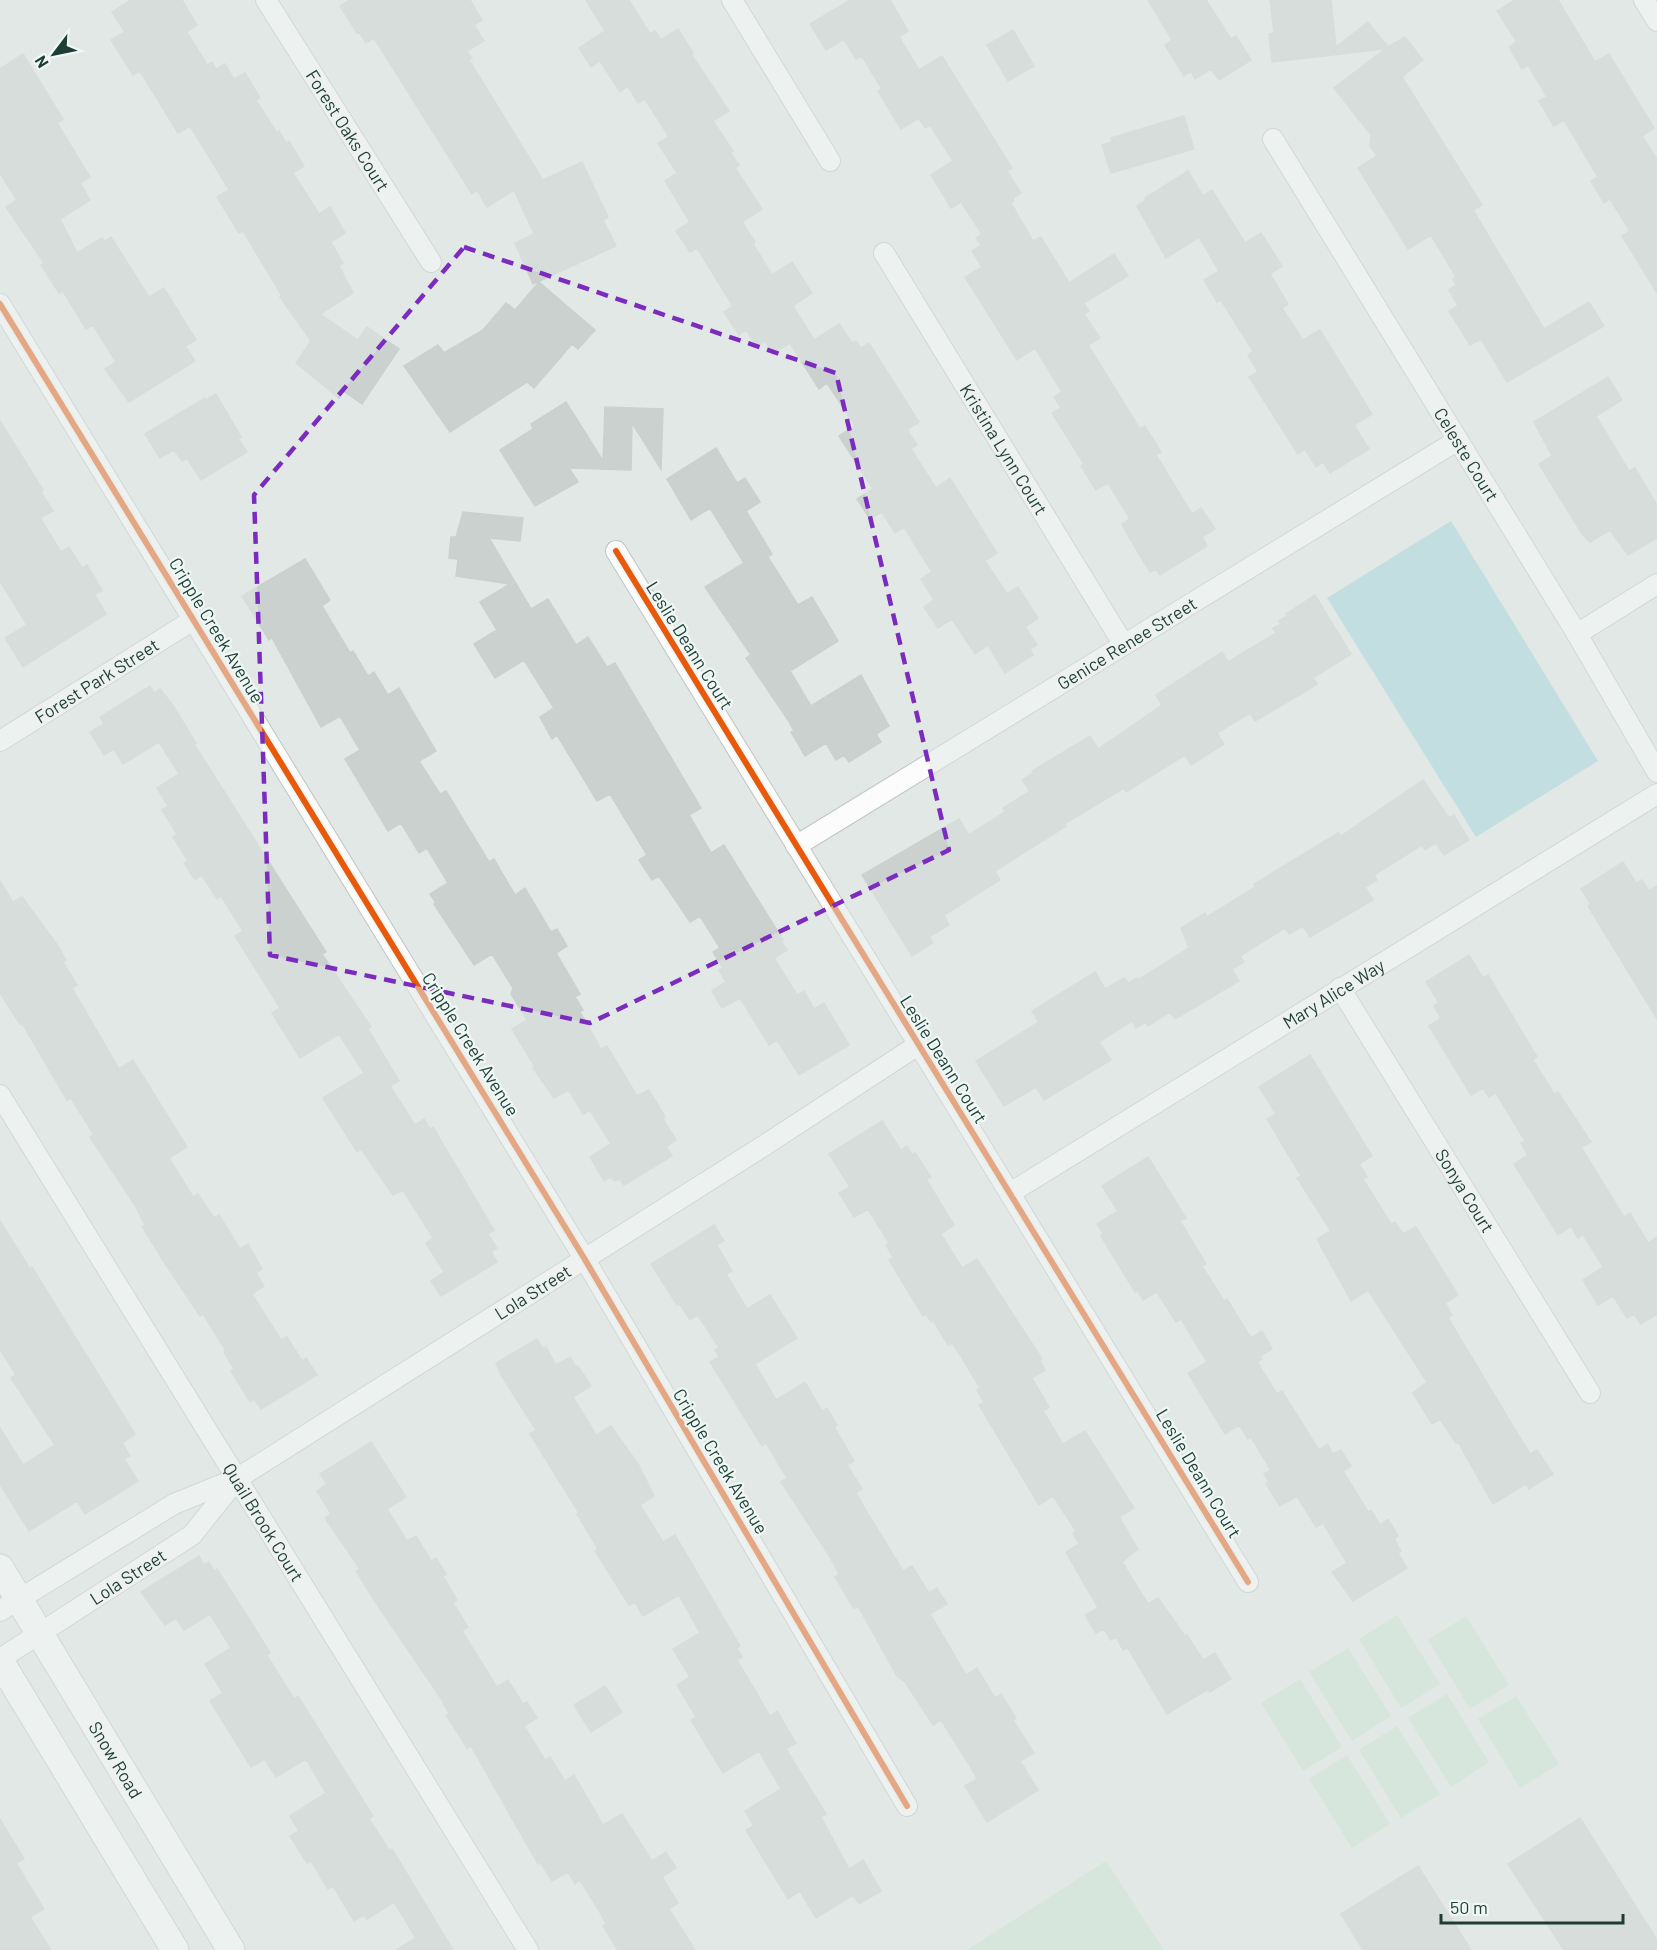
<svg xmlns="http://www.w3.org/2000/svg" width="1657" height="1950" font-family="Barlow,sans-serif">
<rect width="100%" height="100%" fill="#e2e8e5"/>
<path fill="#c9e4d1" d="M1397,1615L1440,1684L1401,1708L1359,1639Z
M1466,1616L1509,1685L1470,1709L1428,1640Z
M1348,1648L1391,1716L1352,1741L1309,1672Z
M1300,1679L1342,1747L1303,1771L1261,1703Z
M1447,1694L1489,1762L1451,1787L1408,1718Z
M1516,1696L1559,1764L1520,1788L1478,1719Z
M1397,1726L1440,1794L1401,1818L1359,1750Z
M1347,1755L1390,1824L1352,1848L1309,1779Z
M1106,1861L1164,1950H967Z"/>
<path fill="#9dd2dc" d="M1451,521L1598,761L1476,837L1327,598Z"/>
<path fill="#cad1ce" stroke="#cad1ce" stroke-width="1.5" d="M131,0H182L197,25L187,32L207,65L212,62L216,69L225,64L234,79L245,73L260,98L256,100L277,133L279,131L286,143L289,141L304,166L293,173L319,214L330,207L345,233L331,242L343,263L339,266L353,293L320,314L358,340L367,327L399,349L362,404L343,391L339,398L296,363L311,341L280,297L282,296L243,231L239,233L217,197L229,190L219,173L190,126L178,133L140,71L133,75L111,40L125,32L112,12Z
M350,0H470L482,20L474,25L484,41L467,51L472,58L469,60L543,180L582,162L608,217L603,220L616,246L533,284L515,243L534,234L514,190L487,207L477,190L472,194L374,38L366,43L359,32L357,33L340,6Z
M586,0H629L650,34L655,31L661,40L678,29L693,53L691,54L729,111L713,121L733,151L730,152L739,165L735,168L762,209L742,222L755,242L753,244L772,275L792,262L812,293L793,306L814,340L839,324L852,343L856,341L861,348L869,343L919,422L907,430L917,445L911,449L936,488L950,478L997,553L985,561L1007,594L1018,587L1038,618L1025,627L1037,645L1030,649L1033,655L1005,673L988,645L975,654L952,619L938,628L924,607L934,600L921,579L932,572L904,527L895,533L882,512L870,519L857,499L873,489L839,436L855,426L827,383L819,389L790,343L773,354L765,341L757,347L746,330L739,335L724,312L733,306L697,248L690,252L676,231L690,222L665,181L677,173L658,143L669,137L645,99L638,103L628,86L620,92L600,61L591,67L579,48L605,31Z
M850,0H890L908,31L899,37L919,70L942,56L1012,168L1007,171L1021,193L1013,198L1014,201L1011,203L1033,241L1041,237L1069,283L1114,254L1128,276L1084,303L1089,311L1084,314L1100,338L1088,345L1140,429L1145,426L1161,452L1156,455L1192,514L1201,508L1215,529L1202,537L1207,546L1160,575L1156,569L1150,572L1131,541L1122,524L1130,519L1108,483L1096,490L1081,466L1084,464L1052,413L1061,408L1054,397L1062,392L1035,348L1017,360L965,277L982,267L972,251L981,245L976,238L982,234L961,202L951,208L931,175L953,161L930,125L925,128L919,118L901,129L878,91L882,89L862,56L856,59L844,39L826,50L810,24Z
M1148,0H1206L1231,39L1236,36L1251,60L1219,80L1211,69L1195,79L1191,71L1184,76L1165,45L1172,40Z
M1270,0H1331L1336,47L1368,22L1388,47L1405,37L1423,60L1402,77L1482,205L1473,210L1544,329L1589,302L1604,326L1507,382L1481,339L1470,345L1449,311L1458,306L1449,290L1456,285L1453,279L1456,277L1431,235L1408,249L1358,168L1377,156L1370,146L1371,135L1334,88L1385,49L1272,62L1269,34L1274,33Z
M1515,0H1558L1595,62L1609,54L1654,128L1642,136L1657,159V293L1622,236L1630,231L1610,199L1604,203L1591,181L1598,177L1564,120L1554,126L1539,101L1547,97L1528,65L1522,69L1509,47L1517,42L1497,11Z
M1013,30L1034,66L1008,81L987,45Z
M23,54L63,119L57,123L90,177L80,183L90,200L60,219L77,253L102,238L105,241L111,237L149,297L164,288L196,340L185,346L195,361L129,402L105,369L116,362L93,325L86,329L63,291L59,293L41,265L44,263L6,207L17,200L0,173V69Z
M1184,116L1194,149L1111,173L1102,145L1112,142L1111,138Z
M1188,171L1203,196L1212,190L1245,243L1261,233L1282,266L1270,274L1288,304L1282,308L1303,340L1320,330L1372,414L1354,425L1369,449L1330,473L1323,462L1316,467L1305,449L1298,454L1249,377L1258,372L1248,355L1253,351L1221,300L1217,302L1204,280L1219,271L1199,237L1166,258L1137,206L1146,200L1145,198Z
M539,282L595,330L578,349L572,344L534,388L527,382L450,432L404,366L438,345L444,353L483,330L506,303L515,310Z
M1608,377L1622,400L1596,416L1629,471L1635,468L1657,505V538L1628,555L1610,530L1590,542L1582,534L1539,464L1552,456L1534,422Z
M216,394L241,437L238,438L247,452L201,480L187,458L182,461L174,450L160,458L145,434L205,398L206,400Z
M566,402L603,461L605,407L663,409L661,469L632,423L631,470L569,468L578,482L535,506L500,450L533,429L531,424Z
M0,421L43,490L41,492L53,511L40,518L61,552L69,547L82,568L87,565L102,590L95,595L106,614L23,667L5,638L27,625L0,581Z
M716,448L737,483L745,478L760,502L746,511L772,554L768,557L798,605L812,597L838,641L790,671L811,706L861,675L889,726L876,734L881,742L849,762L844,755L836,760L826,743L805,756L791,732L794,731L788,720L746,658L751,655L705,587L744,563L710,508L691,520L667,479Z
M463,512L523,518L520,541L489,538L531,609L548,599L576,645L588,637L607,667L615,663L701,808L689,815L711,853L724,845L783,940L781,941L787,950L774,958L797,995L804,991L814,1009L824,1003L849,1045L799,1075L777,1040L769,1045L740,998L722,1008L712,991L726,982L719,970L723,968L713,952L720,948L700,916L690,922L659,876L652,880L639,860L647,855L610,794L597,801L557,735L552,739L540,717L554,708L524,660L495,678L474,644L497,630L480,602L510,584L456,576L458,559L449,558L451,537H456Z
M305,559L330,600L322,606L350,653L353,651L368,676L374,672L388,695L399,688L436,751L419,761L440,794L446,791L489,862L494,859L515,895L525,888L551,932L557,929L567,946L556,953L580,994L575,997L583,1010L580,1012L601,1049L607,1046L637,1096L649,1090L665,1117L663,1119L676,1140L666,1147L672,1156L624,1185L620,1179L615,1181L610,1177L604,1181L590,1157L611,1144L590,1110L583,1114L569,1090L554,1098L533,1068L535,1067L512,1029L527,1020L511,994L513,988L492,954L474,965L434,904L436,903L430,894L448,883L427,848L419,853L401,823L388,831L345,759L360,750L340,716L321,727L272,638L269,640L242,596Z
M1315,595L1351,654L1313,678L1317,684L1301,694L1255,721L1250,713L1217,733L1224,744L1191,765L1185,755L1126,792L1124,788L1064,824L1066,826L995,871L1000,880L944,915L949,925L929,937L933,943L912,956L862,875L959,819L969,835L1005,812L1003,808L1030,791L1022,780L1033,773L1032,771L1090,736L1098,749L1162,705L1156,695L1222,652L1228,662L1276,633L1273,628L1281,624L1279,621L1287,616L1286,614Z
M150,686L154,693L160,689L172,704L196,743L194,744L326,952L322,954L371,1027L368,1029L399,1081L390,1086L415,1125L424,1119L430,1129L433,1127L494,1230L488,1234L497,1248L491,1252L497,1262L441,1296L431,1281L444,1272L426,1243L433,1238L403,1190L393,1195L361,1149L357,1152L323,1098L364,1073L339,1034L300,1058L272,1013L280,1008L235,936L243,931L221,896L217,899L202,875L195,880L184,863L188,861L173,837L177,834L162,810L168,806L157,788L179,774L159,742L123,764L114,749L104,755L90,732L104,724L100,717Z
M1423,780L1449,818L1454,815L1469,840L1444,855L1436,843L1425,850L1422,845L1374,875L1377,880L1365,887L1373,900L1310,937L1303,926L1289,934L1285,928L1240,956L1244,962L1232,969L1239,981L1175,1019L1170,1012L1148,1026L1146,1022L1136,1028L1132,1021L1099,1042L1111,1060L1044,1100L1036,1087L1004,1106L976,1061L1039,1022L1032,1011L1095,972L1105,989L1124,978L1128,983L1137,978L1138,980L1189,948L1181,928L1205,913L1207,917L1255,887L1254,884L1338,833L1341,836Z
M1623,862L1636,883L1642,880L1649,891L1657,886V1019L1588,906L1591,904L1581,889Z
M0,881L13,902L22,897L56,943L66,960L63,962L77,985L72,988L119,1069L133,1060L187,1147L169,1158L193,1197L198,1194L214,1218L219,1215L240,1249L248,1244L262,1269L256,1273L264,1286L252,1294L281,1340L287,1337L302,1361L306,1358L317,1375L261,1409L254,1399L250,1402L231,1371L234,1369L224,1352L226,1351L203,1314L200,1316L162,1259L142,1226L145,1225L136,1207L90,1137L94,1135L71,1098L67,1100L22,1023L20,1024L0,993Z
M1469,955L1483,978L1488,975L1537,1057L1533,1060L1554,1094L1558,1092L1591,1142L1581,1147L1624,1217L1630,1213L1648,1243L1657,1237V1314L1641,1324L1634,1314L1627,1318L1613,1296L1598,1305L1583,1280L1603,1267L1583,1234L1578,1238L1571,1226L1558,1235L1514,1164L1528,1155L1521,1143L1525,1141L1496,1093L1489,1097L1483,1088L1471,1095L1429,1026L1441,1018L1434,1006L1439,1003L1426,982Z
M1310,1055L1372,1156L1359,1164L1367,1177L1363,1179L1391,1224L1395,1222L1403,1234L1416,1227L1458,1295L1445,1303L1452,1315L1448,1318L1530,1454L1537,1450L1553,1474L1529,1489L1526,1484L1493,1504L1458,1442L1456,1443L1440,1419L1432,1424L1413,1393L1427,1382L1368,1290L1351,1301L1317,1239L1331,1231L1297,1178L1301,1176L1267,1119L1276,1114L1259,1087Z
M882,1121L901,1150L907,1146L912,1155L915,1153L931,1177L926,1179L954,1225L941,1234L962,1268L977,1259L1042,1359L1040,1361L1045,1370L1032,1378L1049,1407L1043,1411L1063,1444L1085,1431L1134,1508L1119,1517L1138,1549L1122,1562L1148,1604L1158,1598L1185,1636L1187,1635L1203,1660L1215,1653L1231,1679L1210,1692L1208,1689L1167,1714L1128,1648L1123,1650L1116,1637L1111,1640L1104,1629L1096,1633L1085,1615L1098,1608L1066,1552L1079,1544L1073,1533L1076,1531L1053,1496L1039,1505L979,1405L984,1402L977,1390L980,1388L959,1353L952,1343L948,1345L933,1320L931,1322L926,1314L923,1316L889,1260L893,1257L886,1245L889,1243L868,1209L854,1217L839,1193L850,1187L829,1154Z
M1148,1157L1186,1218L1180,1221L1206,1264L1202,1266L1224,1301L1227,1299L1251,1338L1262,1331L1272,1349L1260,1356L1262,1359L1257,1362L1277,1394L1282,1391L1319,1450L1327,1444L1333,1454L1341,1450L1351,1466L1343,1471L1368,1512L1371,1510L1380,1525L1388,1519L1398,1536L1394,1539L1401,1551L1398,1553L1407,1568L1353,1601L1332,1572L1347,1563L1323,1523L1316,1527L1297,1496L1280,1506L1266,1484L1269,1482L1264,1474L1271,1470L1251,1437L1248,1439L1239,1425L1225,1434L1188,1373L1207,1362L1181,1319L1176,1322L1157,1292L1143,1300L1137,1290L1135,1292L1101,1236L1103,1234L1097,1224L1118,1211L1102,1186Z
M0,1221L30,1269L32,1267L135,1434L122,1443L130,1456L124,1459L138,1481L85,1514L77,1501L29,1531L0,1484V1428L23,1465L55,1445L11,1378L16,1375L0,1349Z
M714,1225L724,1241L717,1245L732,1271L726,1274L747,1309L770,1295L797,1338L755,1364L776,1400L805,1382L822,1411L827,1408L837,1425L834,1427L854,1461L847,1465L862,1489L856,1493L867,1512L903,1571L912,1566L929,1593L937,1588L947,1604L930,1614L966,1675L977,1668L995,1698L1001,1694L1016,1718L1013,1720L1034,1753L1020,1761L1038,1790L987,1822L965,1786L977,1779L972,1769L941,1720L933,1725L905,1682L897,1676L858,1606L854,1609L835,1577L839,1574L830,1557L781,1482L787,1478L766,1443L762,1446L710,1362L719,1357L715,1350L719,1348L698,1315L690,1320L679,1303L677,1305L651,1264Z
M537,1339L543,1349L546,1347L556,1365L570,1357L576,1367L578,1366L591,1386L573,1397L596,1435L611,1426L638,1464L654,1496L640,1505L663,1542L675,1535L740,1646L737,1648L742,1657L737,1660L770,1716L777,1711L796,1743L786,1749L826,1814L821,1817L849,1869L863,1860L881,1891L859,1904L853,1895L816,1918L800,1891L788,1899L746,1830L754,1826L745,1811L781,1789L759,1751L723,1773L691,1720L696,1717L677,1685L690,1677L673,1649L700,1633L679,1595L643,1616L635,1602L629,1605L595,1551L598,1549L577,1514L579,1513L530,1434L536,1430L501,1375L496,1363Z
M371,1442L406,1497L387,1509L407,1541L416,1536L431,1561L436,1558L446,1574L443,1576L457,1600L453,1603L468,1627L462,1631L497,1687L508,1680L523,1704L527,1702L537,1718L524,1726L545,1760L550,1757L565,1781L574,1775L603,1825L622,1814L652,1861L666,1852L676,1868L662,1877L678,1903L669,1909L695,1950H618L603,1926L606,1924L601,1914L580,1880L575,1884L568,1872L552,1881L540,1862L538,1864L471,1746L467,1748L446,1715L449,1714L440,1697L376,1603L356,1571L360,1569L325,1518L331,1514L317,1491L327,1484L320,1474Z
M199,1556L204,1565L209,1562L214,1571L217,1569L251,1622L270,1653L267,1655L271,1662L294,1699L298,1696L373,1816L369,1819L389,1850L392,1849L453,1950H396L416,1938L394,1902L367,1919L364,1915L354,1921L333,1886L328,1889L311,1861L307,1863L290,1836L299,1831L290,1816L326,1793L306,1759L276,1777L265,1759L251,1767L210,1701L223,1693L205,1664L231,1648L210,1614L184,1630L176,1618L165,1625L141,1592Z
M605,1686L622,1712L591,1732L574,1705Z
M1580,1818L1657,1940V1950H1564L1508,1864Z
M0,1819L24,1859L16,1863L44,1909L30,1917L51,1950H0Z
M1418,1866L1471,1950H1363L1341,1914Z"/>
<g fill="none" stroke-linecap="round" stroke-linejoin="round">
<defs>
<g id="minor">
<path id="s1" d="M266,0L431,262"/>
<path d="M732,0L830,161"/>
<path d="M1644,0L1657,21"/>
<path id="s2" d="M1273,139L1577,634L1657,772"/>
<path id="s3" d="M884,253L1124,645"/>
<path d="M0,304L584,1258L907,1806"/>
<path d="M616,551L1248,1582"/>
<path d="M1577,634L1657,584"/>
<path id="s4" d="M0,741L193,620"/>
<path id="s5" d="M796,846L1458,440"/>
<path id="s6" d="M1340,988L1590,1393"/>
<path id="s7" d="M0,1095L528,1950"/>
<path id="s8" d="M1010,1193L1657,794"/>
<path id="s9" d="M0,1611L174,1504L238,1478L765,1145L918,1045"/>
<path id="s10" d="M0,1659L192,1535L236,1480"/>
</g>
<g id="secondary">
<path id="s11" d="M0,1568L231,1950"/>
<path d="M0,1661L175,1950"/>
</g>
</defs>
<use href="#minor" stroke="#bfc5c3" stroke-width="22"/>
<use href="#secondary" stroke="#bdc6c3" stroke-width="29"/>
<use href="#minor" stroke="#fbfcfb" stroke-width="20"/>
<use href="#secondary" stroke="#fbfcfb" stroke-width="27"/>
<defs>
<path id="cycleway" d="M0,304L584,1258L907,1806
M616,551L1248,1582"/>
</defs>
<use href="#cycleway" stroke="#eff8f4" stroke-width="10"/>
<use href="#cycleway" stroke="#e8590c" stroke-width="6"/>
</g>
<path d="M0 0H1657V1950H0ZM464,247L836,373L949,850L590,1023L270,955L254,495Z" fill="#e2e8e5" fill-opacity=".55" fill-rule="evenodd"/>
<path fill="none" stroke="#7b2cbf" stroke-width="4.5" stroke-dasharray="12 8" stroke-linejoin="round" d="M464,247L836,373L949,850L590,1023L270,955L254,495Z"/>
<g text-anchor="middle" dominant-baseline="central" stroke-width="4.5" stroke-linejoin="round" paint-order="stroke">
<g font-size="18" fill="#1e3d36" stroke="#eff8f4">
<text stroke="none"><textPath href="#s1" startOffset="154">Forest Oaks Court</textPath></text>
<text stroke="none"><textPath href="#s3" startOffset="230">Kristina Lynn Court</textPath></text>
<text stroke="none"><textPath href="#s2" startOffset="370">Celeste Court</textPath></text>
<text transform="translate(217 630) rotate(59)">Cripple Creek Avenue</text>
<text stroke="none"><textPath href="#s5" startOffset="388">Genice Renee Street</textPath></text>
<text transform="translate(690 645) rotate(58)">Leslie Deann Court</text>
<text stroke="none"><textPath href="#s4" startOffset="114">Forest Park Street</textPath></text>
<text stroke="none"><textPath href="#s8" startOffset="380">Mary Alice Way</textPath></text>
<text transform="translate(471 1044) rotate(58)">Cripple Creek Avenue</text>
<text transform="translate(944 1059) rotate(58)">Leslie Deann Court</text>
<text stroke="none"><textPath href="#s6" startOffset="238">Sonya Court</textPath></text>
<text stroke="none"><textPath href="#s9" startOffset="622">Lola Street</textPath></text>
<text transform="translate(721 1461) rotate(59)">Cripple Creek Avenue</text>
<text transform="translate(1199 1473) rotate(59)">Leslie Deann Court</text>
<text stroke="none"><textPath href="#s7" startOffset="502">Quail Brook Court</textPath></text>
<text stroke="none"><textPath href="#s10" startOffset="152">Lola Street</textPath></text>
<text stroke="none"><textPath href="#s11" startOffset="224">Snow Road</textPath></text>
</g>
</g>
<g transform="translate(54 54) rotate(238)" stroke="#eff8f4" stroke-width="4.5" paint-order="stroke">
<path d="M0-4.5L10 22L0 15L-10 22Z" fill="#1e3d36"/>
<text y="-9" font-size="16" font-weight="bold" text-anchor="middle" fill="#1e3d36">N</text>
</g>
<path d="M1441 1914v9h182v-9" fill="none" stroke="#1e3d36" stroke-width="3"/>
<text x="1450" y="1914" font-size="18" fill="#1e3d36" stroke="#eff8f4" stroke-width="4.5" paint-order="stroke">50 m</text>
</svg>
